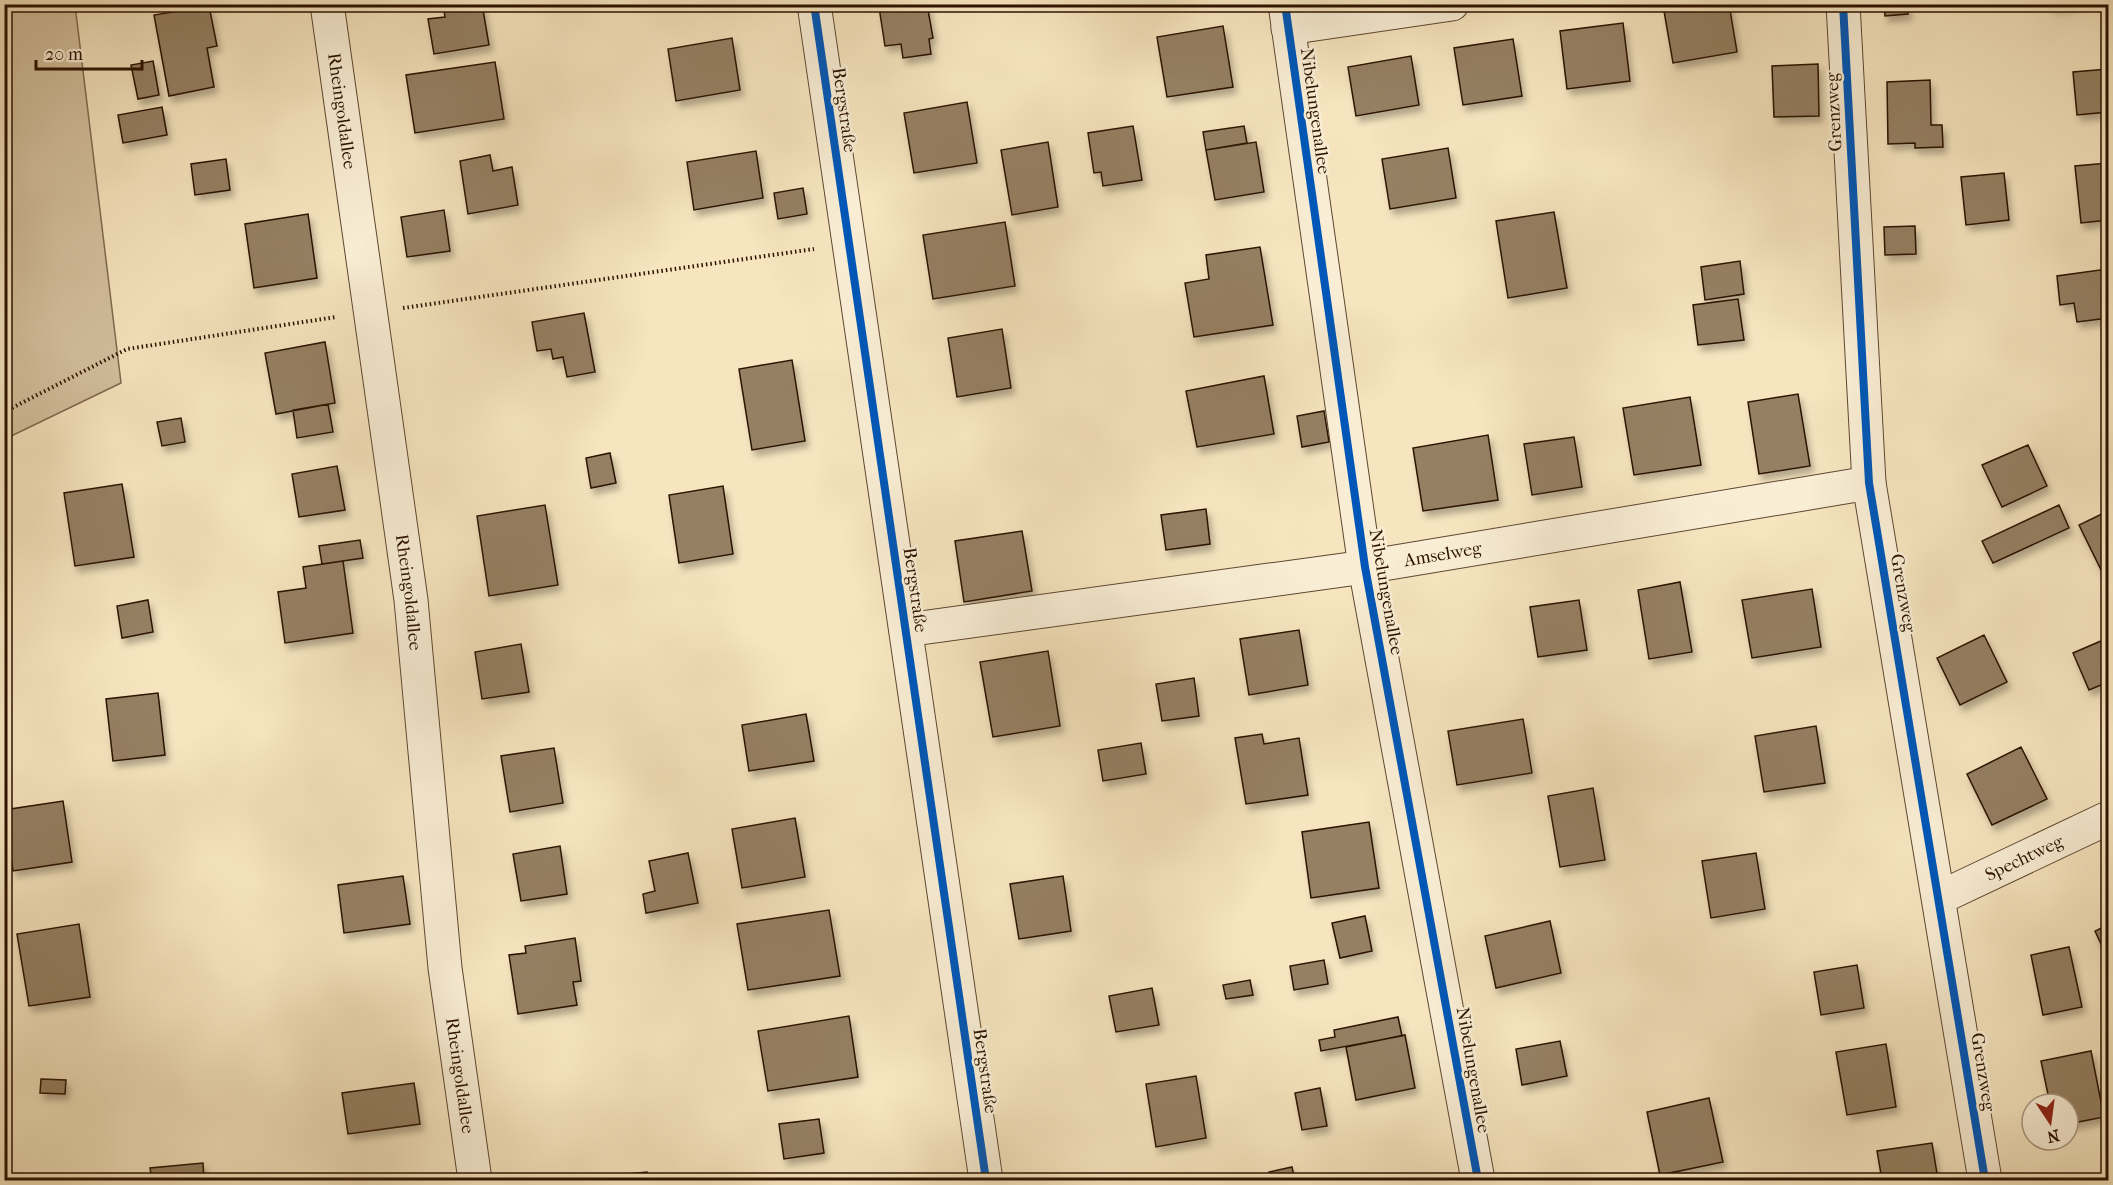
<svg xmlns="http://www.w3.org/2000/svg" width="2113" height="1185" font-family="'IM FELL French Canon',serif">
<defs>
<filter id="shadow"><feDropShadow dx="3.5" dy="6" stdDeviation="3" flood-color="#0004"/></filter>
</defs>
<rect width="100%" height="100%" fill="#f6e5bf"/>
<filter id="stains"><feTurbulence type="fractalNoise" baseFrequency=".00333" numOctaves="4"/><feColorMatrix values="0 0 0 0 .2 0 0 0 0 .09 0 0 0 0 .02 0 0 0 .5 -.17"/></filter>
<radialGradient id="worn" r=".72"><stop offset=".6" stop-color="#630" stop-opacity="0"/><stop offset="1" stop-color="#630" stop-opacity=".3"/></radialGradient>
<path fill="#d4c19f" stroke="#806a50" stroke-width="1.5" d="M5,4L75,5L121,383L5,439Z"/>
<path fill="#958063" stroke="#2c1200" stroke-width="1.5" filter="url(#shadow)" d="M443,4H482L489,45L434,54L428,19L445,17Z
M894,4H927L933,38L929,39L931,54L903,58L901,44L885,46L879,7Z
M1707,4H1729L1737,52L1673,63L1664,11Z
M1884,4H1907L1908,14L1885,16Z
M2051,4H2079L2051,7Z
M209,6L217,46L207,48L214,87L169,96L154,15Z
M1623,23L1630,81L1567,89L1560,31Z
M1223,26L1233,87L1167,97L1157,37Z
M732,38L740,90L676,101L668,49Z
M1513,39L1522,96L1463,105L1454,48Z
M1411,56L1419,105L1356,116L1348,67Z
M153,61L159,95L138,99L131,65Z
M495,62L504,119L415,133L406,75Z
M1818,64L1819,116L1774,117L1772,66Z
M2108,69V112L2077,115L2073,72Z
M1930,80L1931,125H1942L1943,147L1915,148V143L1888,144L1887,82Z
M967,102L977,163L914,173L904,113Z
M162,107L167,135L123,143L118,115Z
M1133,126L1142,180L1103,186L1101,172L1094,173L1088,133Z
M1244,126L1247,143L1206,150L1203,132Z
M1048,142L1058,207L1012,215L1001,150Z
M1256,142L1264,192L1215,200L1206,150Z
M1448,148L1456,198L1390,209L1382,159Z
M756,151L763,198L694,210L687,162Z
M490,155L493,171L512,167L518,205L468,214L460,161Z
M226,159L230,190L195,195L191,164Z
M2108,163V220L2081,223L2075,166Z
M2004,173L2009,220L1966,225L1961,177Z
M803,188L807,214L778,219L774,193Z
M444,210L450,251L407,257L401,217Z
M1554,212L1567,288L1508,298L1496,221Z
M308,214L317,278L254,288L245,224Z
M1005,222L1015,286L933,299L923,235Z
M1915,226L1916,254L1885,255L1884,227Z
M1260,247L1273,325L1194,337L1185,283L1209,279L1206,255Z
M1740,261L1744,294L1705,300L1701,267Z
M2107,269L2108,318L2077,322L2074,303L2060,305L2057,276Z
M1738,299L1744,340L1698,345L1693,305Z
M584,313L595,372L567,377L563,357L553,359L551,349L537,351L532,322Z
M1002,329L1011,388L957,397L948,338Z
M325,342L335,403L276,414L265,353Z
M792,360L805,441L752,450L739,369Z
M1264,376L1274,434L1197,447L1186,391Z
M1798,394L1810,466L1759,474L1748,402Z
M1690,397L1701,465L1634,475L1623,408Z
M328,404L333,432L297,438L293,410Z
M1324,411L1329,442L1302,447L1297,416Z
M181,418L185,442L162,446L157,422Z
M1488,435L1498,500L1423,511L1413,448Z
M1574,437L1582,487L1532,495L1524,444Z
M2028,445L2047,486L2002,507L1982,465Z
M610,453L616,483L591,488L586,458Z
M337,466L345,510L299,517L292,474Z
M122,484L134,557L75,566L64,493Z
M723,486L733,554L679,563L669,495Z
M545,505L558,585L489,596L477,516Z
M2059,505L2069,528L1993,563L1982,541Z
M1206,509L1210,544L1166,550L1161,515Z
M2108,511V581L2107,582L2079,525Z
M1022,531L1032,591L964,602L955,541Z
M360,540L363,558L322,564L319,546Z
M343,561L353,633L285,643L278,592L306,588L303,567Z
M1680,582L1692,652L1649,659L1638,590Z
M1812,589L1821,647L1752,658L1742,600Z
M148,600L153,632L122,638L117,606Z
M1579,600L1587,650L1538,657L1530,607Z
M1299,630L1308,685L1249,695L1240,639Z
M1984,635L2007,682L1960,705L1937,658Z
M2108,638V670L2106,671L2108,682L2089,690L2073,653Z
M521,644L529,692L482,699L475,652Z
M1048,651L1060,726L993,737L980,662Z
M1194,678L1199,716L1162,721L1156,684Z
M158,693L165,755L113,761L106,699Z
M806,714L814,761L749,771L742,725Z
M1523,719L1532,773L1457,785L1448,731Z
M1816,726L1825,783L1764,792L1755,736Z
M1262,734L1264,744L1299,738L1308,795L1246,804L1235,738Z
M1141,743L1146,774L1103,781L1098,750Z
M2021,747L2047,799L1992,825L1967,774Z
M554,748L563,803L510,812L501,756Z
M1593,788L1605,860L1560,867L1548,796Z
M63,801L72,862L13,871L4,810Z
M795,818L805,877L742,888L732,829Z
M1369,822L1379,888L1311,898L1302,832Z
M560,846L567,894L521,901L513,854Z
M688,853L698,903L646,913L643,894L655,891L649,861Z
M1756,853L1765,909L1711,918L1702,861Z
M403,876L410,924L344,933L338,885Z
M1063,876L1071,931L1019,939L1010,884Z
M829,910L840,976L748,990L737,924Z
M1365,916L1372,951L1340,958L1332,923Z
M1550,921L1561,973L1496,988L1485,936Z
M79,924L90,997L29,1006L17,934Z
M2108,925V959L2095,931Z
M575,938L581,981L573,982L577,1005L518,1014L509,955L526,953L525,946Z
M2069,947L2082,1007L2043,1015L2031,955Z
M1324,960L1328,984L1294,990L1290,966Z
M1857,965L1864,1008L1821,1015L1814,972Z
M1250,980L1253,995L1226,999L1223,985Z
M1152,988L1159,1025L1116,1032L1109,996Z
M849,1016L858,1077L768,1091L758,1031Z
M1398,1017L1402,1036L1321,1051L1319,1040L1335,1037L1334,1030Z
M1405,1035L1415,1088L1356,1100L1346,1047Z
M1560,1041L1567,1076L1522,1085L1516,1049Z
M1886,1044L1896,1107L1847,1115L1836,1052Z
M2091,1051L2104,1117L2068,1124V1104H2050L2041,1061Z
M1196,1076L1206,1138L1156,1147L1146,1084Z
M41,1079L66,1080L65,1094L40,1093Z
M414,1083L420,1124L348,1134L342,1093Z
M1320,1088L1327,1126L1302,1130L1295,1093Z
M1709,1098L1723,1162L1660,1175L1647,1112Z
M819,1119L824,1153L784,1159L779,1124Z
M1932,1143L1938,1180H1882L1877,1151Z
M203,1163L204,1180H152L150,1168Z
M1292,1167L1295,1180H1271L1269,1172Z
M647,1172L648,1180H608L607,1176Z"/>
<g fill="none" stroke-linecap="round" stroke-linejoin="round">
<defs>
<g id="minor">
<path id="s1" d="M327,4L411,600L445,968L475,1180"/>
<path d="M814,4L986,1180"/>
<path d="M1285,4L1365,567L1478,1180"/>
<path d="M1843,4L1869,483L1985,1180"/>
<path d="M1288,28L1452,4"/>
<path id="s2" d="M906,630L1365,567L1869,483"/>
<path id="s3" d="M1939,898L2108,818"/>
</g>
</defs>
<use href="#minor" stroke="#5e4730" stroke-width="35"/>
<path stroke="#2c1200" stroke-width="4" stroke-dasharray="1.5 3" stroke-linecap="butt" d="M403,308L814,249
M4,412L127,349L336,317"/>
<use href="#minor" stroke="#f9eed5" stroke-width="33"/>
<defs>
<path id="cycleway" d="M814,4L986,1180
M1285,4L1365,567L1478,1180
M1843,4L1869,483L1985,1180"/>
</defs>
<use href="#cycleway" stroke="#f9eed5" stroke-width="11"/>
<use href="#cycleway" stroke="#0057b8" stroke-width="8"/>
</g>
<g text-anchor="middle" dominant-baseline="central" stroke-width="5" stroke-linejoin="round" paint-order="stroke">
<g font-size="18" fill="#2c1200" stroke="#f9eed5">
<text stroke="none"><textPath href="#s1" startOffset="108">Rheingoldallee</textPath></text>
<text transform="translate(844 110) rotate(82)">Bergstraße</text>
<text transform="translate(1315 111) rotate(82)">Nibelungenallee</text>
<text transform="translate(1834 112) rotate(-93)">Grenzweg</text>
<text stroke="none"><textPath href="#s2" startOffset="542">Amselweg</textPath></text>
<text transform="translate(915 590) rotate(82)">Bergstraße</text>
<text stroke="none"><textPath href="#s1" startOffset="594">Rheingoldallee</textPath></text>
<text transform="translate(1386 592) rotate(80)">Nibelungenallee</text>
<text transform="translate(1903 593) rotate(80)">Grenzweg</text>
<text stroke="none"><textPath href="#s3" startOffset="94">Spechtweg</textPath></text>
<text transform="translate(1473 1070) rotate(80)">Nibelungenallee</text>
<text transform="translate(985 1071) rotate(82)">Bergstraße</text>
<text transform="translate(1983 1072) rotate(81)">Grenzweg</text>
<text stroke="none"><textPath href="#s1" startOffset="1080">Rheingoldallee</textPath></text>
</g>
</g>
<rect width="2113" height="1185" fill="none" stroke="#f6e5bf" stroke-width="24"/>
<rect x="6" y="6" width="2101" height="1173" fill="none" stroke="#2c1200" stroke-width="3"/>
<rect x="12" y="12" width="2089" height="1161" fill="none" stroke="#2c1200" stroke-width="1.5"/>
<g transform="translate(2050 1122) rotate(167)"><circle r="28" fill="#f9eed5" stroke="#a79680" stroke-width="1.5"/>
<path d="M0-4.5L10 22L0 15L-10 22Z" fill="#8f2418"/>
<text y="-9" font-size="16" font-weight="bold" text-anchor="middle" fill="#2c1200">N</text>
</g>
<path d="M36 60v9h106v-9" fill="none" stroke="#2c1200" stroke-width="3"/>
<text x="45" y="60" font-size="18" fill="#2c1200" stroke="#f9eed5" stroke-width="4.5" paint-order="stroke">20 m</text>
<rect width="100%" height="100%" filter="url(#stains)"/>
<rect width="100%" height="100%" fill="url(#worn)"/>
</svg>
